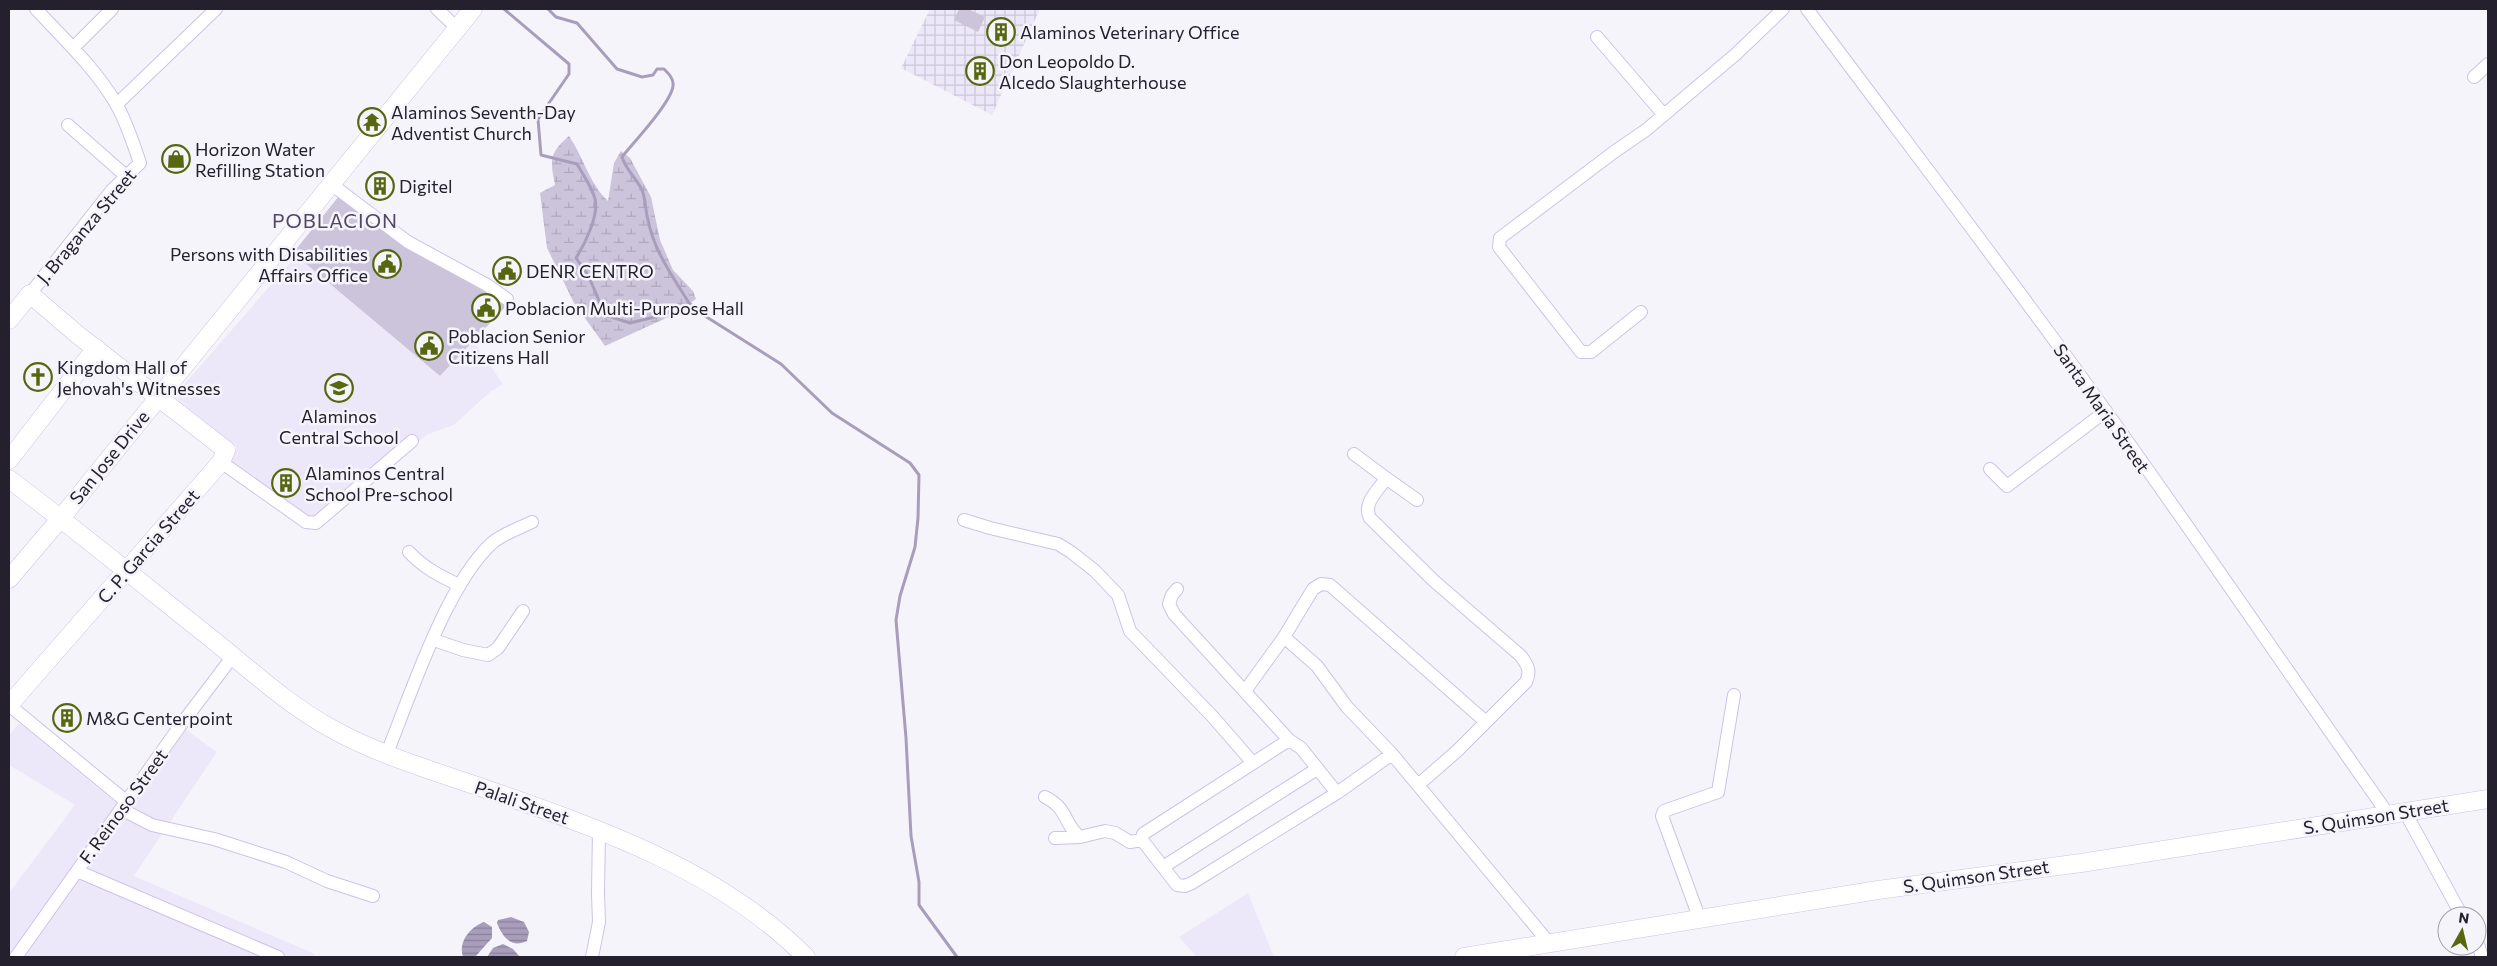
<svg xmlns="http://www.w3.org/2000/svg" width="2497" height="966" font-family="Commissioner,sans-serif">
<defs>
<pattern id="industrial-grid" width="8" height="8" patternUnits="userSpaceOnUse" patternTransform="scale(1.25)"><rect width="8" height="8" fill="#ede8f9"/><path d="M0 4h8M4 0v8" fill="none" stroke="#cbc7d6"/></pattern>
<pattern id="wetland-marsh" width="20" height="14" patternUnits="userSpaceOnUse" patternTransform="scale(1.25)"><rect width="20" height="14" fill="#ccc4db"/><path d="M1 5h8M5 5V1M11 12h8M15 12V8" fill="none" stroke="#afa8bc"/></pattern>
<pattern id="water-rules" width="6" height="5" patternUnits="userSpaceOnUse" patternTransform="scale(1.25)"><rect width="6" height="5" fill="#a89ebc"/><path d="M0 2.5h6" fill="none" stroke="#898099"/></pattern>
</defs>
<rect width="100%" height="100%" fill="#f6f4fb"/>
<path fill="#ede8f9" d="M296,256L440,376L473,341L503,384L490,392L454,425L428,434L363,485L319,525L225,464L237,448L174,396Z
M19,723L120,806L9,957V893L75,805L9,765V735Z
M185,729L217,752L134,876L315,954L313,957H16Z
M1248,893L1274,957H1197L1179,937Z"/>
<path fill="url(#industrial-grid)" d="M930,9H1040L992,115L901,68Z"/>
<path fill="#ccc4db" d="M959,9H968L985,17L978,32L954,20Z
M339,196L439,265L507,305L440,376L293,253Z"/>
<path fill="url(#wetland-marsh)" d="M569,136C584,158 589,183 608,201L614,163L621,151L630,158L651,197L660,240L673,270L693,291L696,299L675,314L605,346L574,303L547,248L540,193L555,185C550,160 549,153 569,136Z"/>
<path fill="url(#water-rules)" d="M511,917L524,922L529,932L527,941C511,949 502,936 497,923L498,920Z
M484,922L492,927V938L475,957H463C458,942 470,927 484,922Z
M503,944L513,949L520,957H487L493,948Z"/>
<g fill="none" stroke-linecap="round" stroke-linejoin="round">
<path stroke="#a89ebc" stroke-width="3" d="M504,9L569,64V74L538,119L541,155L577,164C583,175 592,187 595,199C599,215 585,244 576,258L589,277L605,315L630,323L663,315L689,303L705,316L781,364L832,413L910,463L919,475L918,518L915,547L900,596L896,620L906,738L911,836L919,882V905L957,957
M548,9L556,17L577,23L617,69L642,77L653,75L657,69H664C669,74 674,79 673,86C671,103 633,143 622,157C626,170 636,178 642,190C646,200 645,210 648,220C654,251 673,277 689,303"/>
<defs>
<path id="street" d="M437,9L457,28
M1807,9C1906,142 2008,274 2105,410C2201,543 2293,680 2388,814
M1597,37L1664,115
M73,48L112,9
M2474,77L2488,64
M117,104L216,9
M68,125L126,176
M331,184L408,242L487,285L507,299
M30,294L112,190L140,163C133,143 126,120 115,102C94,67 64,39 36,9
M1641,312L1591,352H1581L1499,247L1500,238L1614,152L1646,130L1736,54L1783,9
M1354,454L1386,478C1379,490 1362,503 1370,518L1434,581L1521,656C1528,666 1531,671 1526,682L1457,751L1418,785
M221,462L306,522L316,523L412,441
M1990,469L2007,486L2106,411
M1386,478L1417,500
M964,520L990,528L1058,544L1071,552L1095,571L1118,595L1130,631L1213,717L1253,763
M409,552C424,568 440,576 459,585
M1177,589L1172,595L1169,604L1174,614L1289,740L1301,748L1337,793
M1284,637L1317,666L1347,707L1392,754L1550,944
M434,640L463,650L488,655L498,648L523,611
M1245,691L1284,637L1313,589L1321,584L1330,585L1486,722
M9,705L127,802
M1289,740L1143,834L1142,840L1177,885L1185,886L1192,883L1337,793L1392,754
M387,753C411,694 446,585 492,543C502,534 520,528 532,522
M1045,797C1069,809 1063,824 1080,837
M121,809L152,825L214,839L286,862L327,881L373,896
M2405,812L2462,916
M1055,838L1080,837L1105,831L1115,833L1130,842L1142,840
M1163,867L1317,769
M77,871L278,957
M1700,920L1662,816L1664,811L1718,792L1734,695
M2477,941L2482,957
M16,957L180,726L233,656
M592,957L599,922L598,894L599,829"/>
<path id="secondary" d="M9,320L30,294L78,335L226,450L221,462L9,705
M9,460L96,348
M9,479C78,531 145,586 213,640C252,671 289,706 334,730C378,754 427,769 474,785C592,826 716,867 806,957
M9,579L61,518L473,9
M1464,957L1878,890L2081,863L2488,799"/>
</defs>
<use href="#street" stroke="#cec2e5" stroke-width="14"/>
<use href="#secondary" stroke="#cec2e5" stroke-width="19"/>
<use href="#street" stroke="#fff" stroke-width="12"/>
<use href="#secondary" stroke="#fff" stroke-width="18"/>
</g>
<defs>
<symbol id="building-ring" viewBox="-11 -11 22 22"><circle r="9.5" fill="#f6f4fb" stroke="#566710" stroke-width="1.5"/><path d="M-4-6H4V6H1V3H-1V6H-4ZM-2.5-4.3h1.7v1.8h-1.7ZM.8-4.3h1.7v1.8H.8ZM-2.5-1h1.7V.8h-1.7ZM.8-1h1.7V.8H.8Z" fill="#566710"/></symbol>
<symbol id="temple-ring" viewBox="-11 -11 22 22"><circle r="9.5" fill="#f6f4fb" stroke="#566710" stroke-width="1.5"/><path d="M0-6L5-2H3V0L6.5 2.5H4V6H1.5V3h-3V6H-4V2.5H-6.5L-3 0V-2H-5Z" fill="#566710"/></symbol>
<symbol id="shop-ring" viewBox="-11 -11 22 22"><circle r="9.5" fill="#f6f4fb" stroke="#566710" stroke-width="1.5"/><path d="M-5-2.5h2.3a2.7 3.5 0 0 1 5.4 0H5L5.5 6h-11ZM-1.5-2.5h3a1.5 2.3 0 0 0-3 0Z" fill="#566710"/></symbol>
<symbol id="civic-ring" viewBox="-11 -11 22 22"><circle r="9.5" fill="#f6f4fb" stroke="#566710" stroke-width="1.5"/><path d="M-.6-6.5H3V-4.5H.6V-3L4-1V1h2V6H-6V1h2V-1L-.6-3ZM-1.2 2.5V6h2.4V2.5Z" fill="#566710"/></symbol>
<symbol id="church-ring" viewBox="-11 -11 22 22"><circle r="9.5" fill="#f6f4fb" stroke="#566710" stroke-width="1.5"/><path d="M-1.2-6h2.4v3.5h3.3v2.4h-3.3V6h-2.4V-.1h-3.3v-2.4h3.3Z" fill="#566710"/></symbol>
<symbol id="school-ring" viewBox="-11 -11 22 22"><circle r="9.5" fill="#f6f4fb" stroke="#566710" stroke-width="1.5"/><path d="M0-5L7-2L0 1L-7-2ZM-4 1L0 2.5L4 1V4Q0 6-4 4Z" fill="#566710"/></symbol>
</defs>
<g fill-rule="evenodd">
<use href="#building-ring" x="985" y="16" width="32" height="32"/>
<use href="#building-ring" x="964" y="55" width="32" height="32"/>
<use href="#temple-ring" x="356" y="106" width="32" height="32"/>
<use href="#shop-ring" x="160" y="143" width="32" height="32"/>
<use href="#building-ring" x="364" y="170" width="32" height="32"/>
<use href="#civic-ring" x="371" y="248" width="32" height="32"/>
<use href="#civic-ring" x="491" y="255" width="32" height="32"/>
<use href="#civic-ring" x="470" y="292" width="32" height="32"/>
<use href="#civic-ring" x="413" y="330" width="32" height="32"/>
<use href="#church-ring" x="22" y="361" width="32" height="32"/>
<use href="#school-ring" x="323" y="372" width="32" height="32"/>
<use href="#building-ring" x="270" y="467" width="32" height="32"/>
<use href="#building-ring" x="51" y="702" width="32" height="32"/>
</g>
<g text-anchor="middle" dominant-baseline="central" stroke-width="5" stroke-linejoin="round" paint-order="stroke">
<g font-size="18" fill="#24202d" stroke="#f6f4fb" text-anchor="start">
<text x="1020" y="32">Alaminos Veterinary Office</text>
<text x="999" y="61">Don Leopoldo D.<tspan x="999" dy="21">Alcedo Slaughterhouse</tspan></text>
<text x="391" y="112">Alaminos Seventh-Day<tspan x="391" dy="21">Adventist Church</tspan></text>
<text x="195" y="149">Horizon Water<tspan x="195" dy="21">Refilling Station</tspan></text>
<text x="399" y="186">Digitel</text>
<text x="368" y="254" text-anchor="end">Persons with Disabilities<tspan x="368" dy="21">Affairs Office</tspan></text>
<text x="526" y="271">DENR CENTRO</text>
<text x="505" y="308">Poblacion Multi-Purpose Hall</text>
<text x="448" y="336">Poblacion Senior<tspan x="448" dy="21">Citizens Hall</tspan></text>
<text x="57" y="367">Kingdom Hall of<tspan x="57" dy="21">Jehovah's Witnesses</tspan></text>
<text x="339" y="416" text-anchor="middle">Alaminos<tspan x="339" dy="21">Central School</tspan></text>
<text x="305" y="473">Alaminos Central<tspan x="305" dy="21">School Pre-school</tspan></text>
<text x="86" y="718">M&amp;G Centerpoint</text>
</g>
<g font-size="18" fill="#24202d" stroke="#f6f4fb">
<text transform="translate(86 226) rotate(-50)">J. Braganza Street</text>
<text transform="translate(2102 408) rotate(55)">Santa Maria Street</text>
<text transform="translate(109 457) rotate(-51)">San Jose Drive</text>
<text transform="translate(148 546) rotate(-49)">C. P. Garcia Street</text>
<text transform="translate(522 802) rotate(19)">Palali Street</text>
<text transform="translate(123 806) rotate(-54)">F. Reinoso Street</text>
<text transform="translate(2376 816) rotate(-9)">S. Quimson Street</text>
<text transform="translate(1976 876) rotate(-8)">S. Quimson Street</text>
</g>
<g font-size="20" letter-spacing="1" fill="#514763" stroke="#f6f4fb">
<text x="335" y="220">POBLACION</text>
</g>
</g>
<rect width="2497" height="966" fill="none" stroke="#24202d" stroke-width="20"/>
<g transform="translate(2462 931) rotate(8)"><circle r="24" fill="#f6f4fb" stroke="#a29fa9"/>
<path d="M0-4L9 19L0 12L-9 19Z" fill="#566710"/>
<text y="-8" font-size="14" font-weight="bold" text-anchor="middle" fill="#24202d">N</text>
</g>
</svg>
